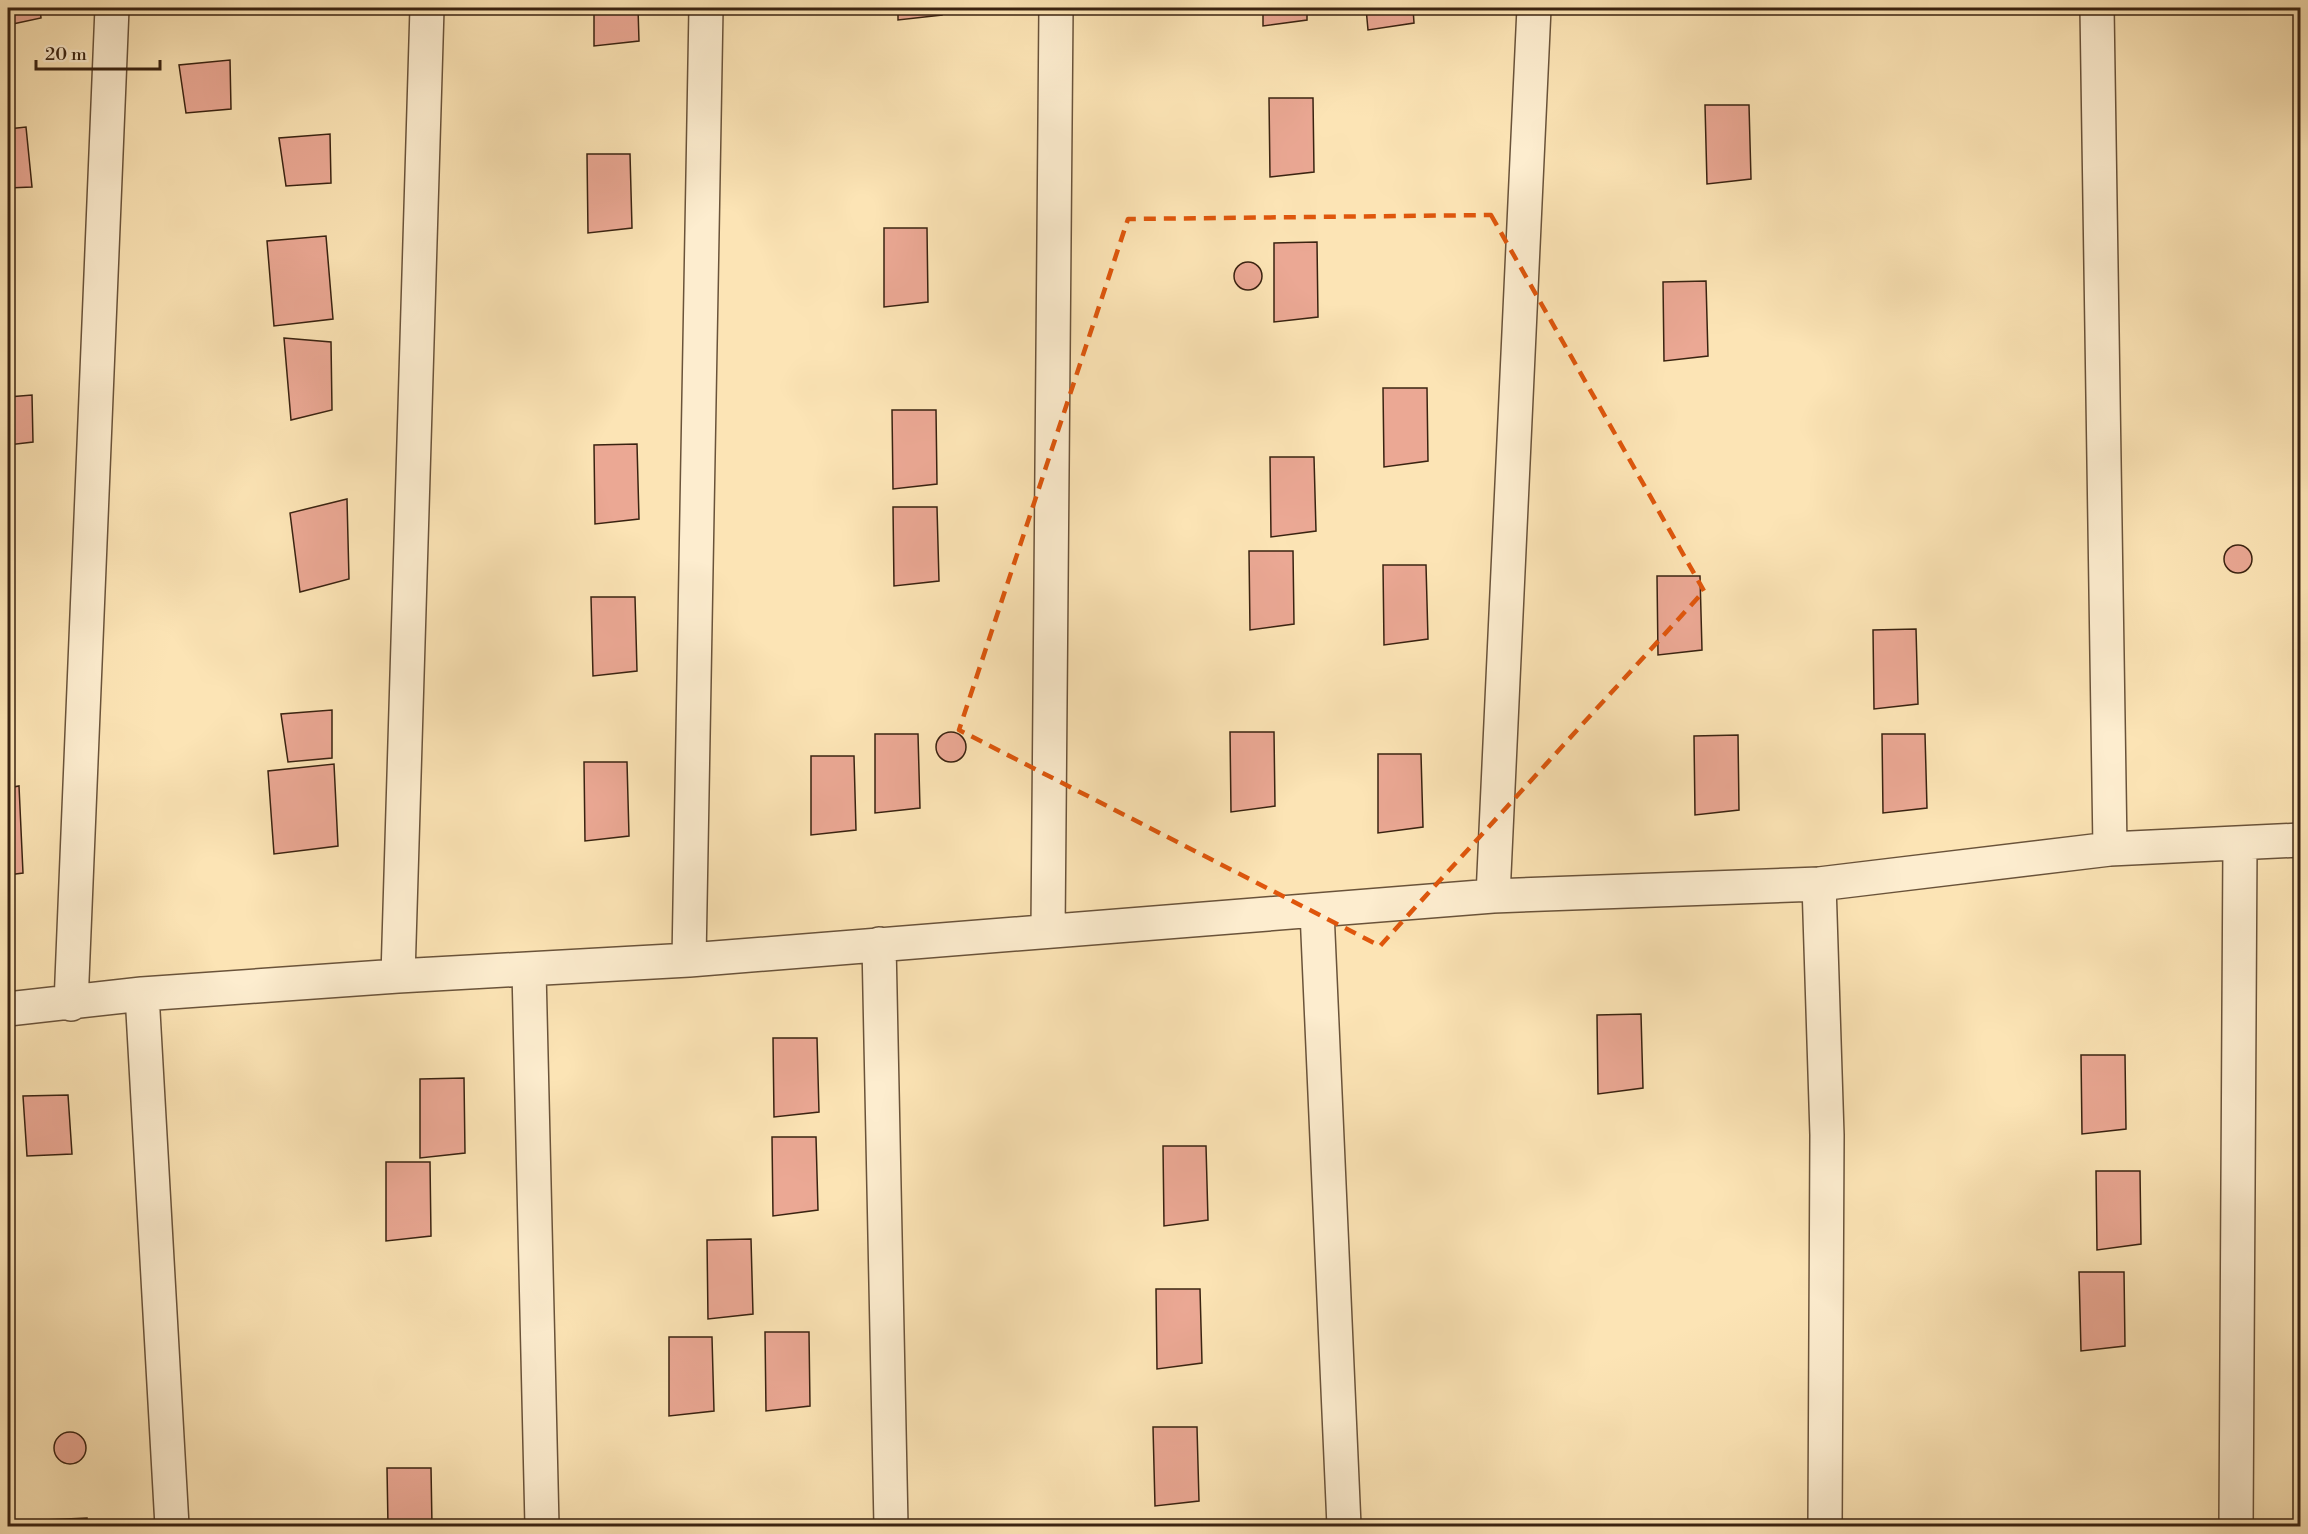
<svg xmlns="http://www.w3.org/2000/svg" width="2308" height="1534" font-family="'Libre Bodoni',serif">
<rect width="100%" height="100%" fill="#fce4b5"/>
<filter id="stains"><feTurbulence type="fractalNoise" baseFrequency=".00333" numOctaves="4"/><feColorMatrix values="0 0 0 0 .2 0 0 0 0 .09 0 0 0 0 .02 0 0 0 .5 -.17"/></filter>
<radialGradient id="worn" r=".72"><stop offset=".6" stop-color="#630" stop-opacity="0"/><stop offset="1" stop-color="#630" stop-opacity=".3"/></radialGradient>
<path fill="#eba894" stroke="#3a2311" stroke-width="1.5" d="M8,8H40L41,18L8,25Z
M594,8H638L639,41L594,46Z
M898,8H942V15L898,20Z
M1263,8H1307V20L1263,26Z
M1366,8H1413L1414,23L1368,30Z
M230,60L231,109L186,113L179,65Z
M1269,98H1313L1314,172L1270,177Z
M1705,105H1749L1751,179L1707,184Z
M26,127L32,187L8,188V129Z
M330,134L331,183L286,186L279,138Z
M587,154H630L632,228L588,233Z
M884,228H927L928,302L884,307Z
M326,236L333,319L274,326L267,241Z
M1317,242L1318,317L1274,322V243Z
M1234 276a14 14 0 1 1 28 0a14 14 0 1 1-28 0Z
M1706,281L1708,356L1664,361L1663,282Z
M284,338L331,342L332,410L291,420Z
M1383,388H1427L1428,461L1384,467Z
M32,395L33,442L8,445V397Z
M892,410H936L937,484L893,489Z
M637,444L639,519L595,524L594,445Z
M1270,457H1314L1316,531L1271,537Z
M347,499L349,579L300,592L290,513Z
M893,507H937L939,581L894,586Z
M8,542H12V629L8,630Z
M2224 559a14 14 0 1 1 28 0a14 14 0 1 1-28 0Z
M1249,551H1293L1294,624L1250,630Z
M1383,565H1426L1428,639L1384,645Z
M1657,576H1700L1702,650L1658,655Z
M591,597H635L637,671L593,676Z
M1916,629L1918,704L1874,709L1873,630Z
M332,710V758L288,762L281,714Z
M1230,732H1274L1275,806L1231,812Z
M936 747a15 15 0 1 1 30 0a15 15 0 1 1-30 0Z
M875,734H918L920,808L875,813Z
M1882,734H1925L1927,808L1883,813Z
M1738,735L1739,810L1695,815L1694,736Z
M1378,754H1421L1423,827L1378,833Z
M811,756H854L856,830L811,835Z
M584,762H627L629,836L585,841Z
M334,764L338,846L274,854L268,771Z
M19,786L23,873L8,875V788Z
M1641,1014L1643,1088L1598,1094L1597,1015Z
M773,1038H817L819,1112L774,1117Z
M2081,1055H2125L2126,1129L2082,1134Z
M464,1078L465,1153L420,1158V1079Z
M68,1095L72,1154L27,1156L23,1096Z
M772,1137H816L818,1210L773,1216Z
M1163,1146H1206L1208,1220L1164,1226Z
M386,1162H430L431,1236L386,1241Z
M2096,1171H2140L2141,1244L2097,1250Z
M751,1239L753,1314L708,1319L707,1240Z
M2079,1272H2124L2125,1346L2081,1351Z
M1156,1289H1200L1202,1363L1157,1369Z
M765,1332H809L810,1406L766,1411Z
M669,1337H712L714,1411L669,1416Z
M1153,1427H1197L1199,1501L1155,1506Z
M54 1448a16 16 0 1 1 32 0a16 16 0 1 1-32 0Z
M387,1468H431L432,1526H388Z
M87,1518V1526H44V1520Z"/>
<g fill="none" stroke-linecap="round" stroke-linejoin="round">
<defs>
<path id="minor" d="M2097,8L2110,849
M1819,884L1827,1135L1825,1526
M1493,896L1534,8
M1317,911L1344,1526
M1048,931L1056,8
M879,944L891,1526
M689,960L706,8
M529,970L542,1526
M398,976L427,8
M142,994L172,1526
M71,1004L112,8
M8,1009L142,994L398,976L689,960L1493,896L1819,884L2110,849L2300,840
M2236,1526L2240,844"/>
</defs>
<use href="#minor" stroke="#6a533a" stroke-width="36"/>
<use href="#minor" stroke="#fdedcf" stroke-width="33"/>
</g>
<path fill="none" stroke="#df560c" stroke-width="4.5" stroke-dasharray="12 8" stroke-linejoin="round" d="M1491,215L1704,591L1380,946L959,730L1128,219Z"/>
<rect width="2308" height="1534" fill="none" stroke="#fce4b5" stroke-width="30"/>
<rect x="9" y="9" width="2290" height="1516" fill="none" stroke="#3a2311" stroke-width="3"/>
<rect x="15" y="15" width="2278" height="1504" fill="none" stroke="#3a2311" stroke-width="1.5"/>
<path d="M36 60v9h124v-9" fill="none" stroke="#3a2311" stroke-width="3"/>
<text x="45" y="60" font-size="18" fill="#3a2311" stroke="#fdedcf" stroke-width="4.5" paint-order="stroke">20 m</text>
<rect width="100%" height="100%" filter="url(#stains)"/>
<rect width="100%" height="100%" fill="url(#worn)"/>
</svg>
